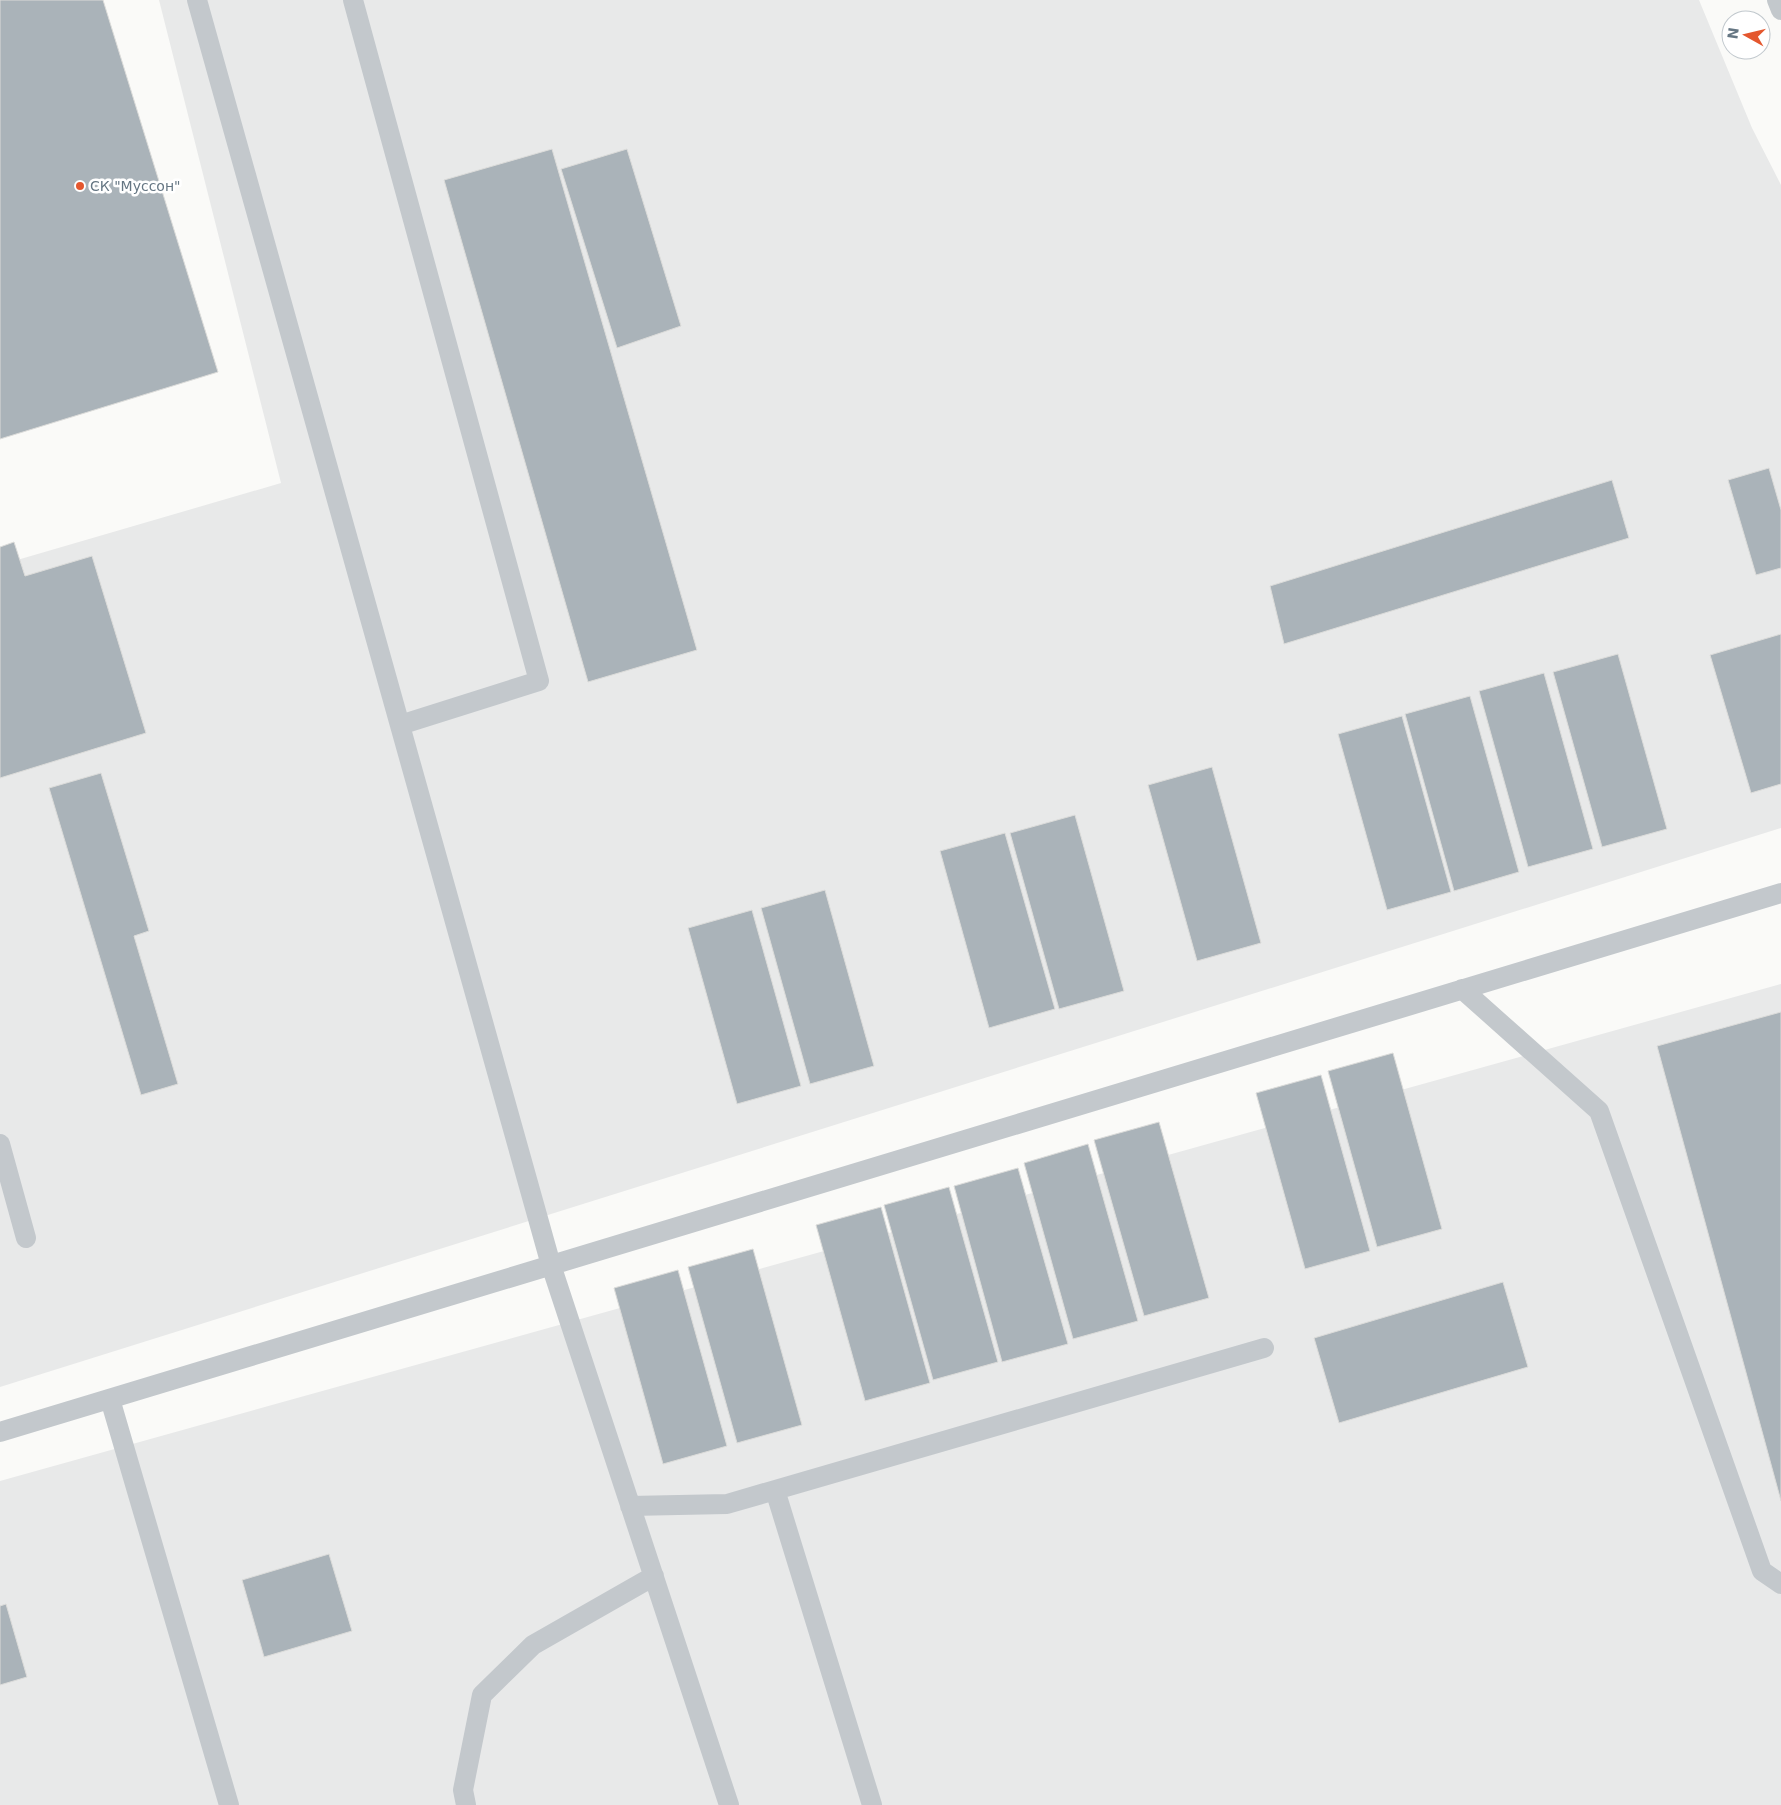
<svg xmlns="http://www.w3.org/2000/svg" width="1781" height="1805" font-family="'DejaVu Sans',sans-serif">
<rect width="100%" height="100%" fill="#fafaf8"/>
<path fill="#e8e9e9" d="M159,0H1699L1752,128L1781,185V828L0,1387V565L281,483Z
M1781,984V1805H0V1481Z"/>
<path fill="#aab3b9" stroke="#dcdcda" d="M0,0H103L218,372L0,439Z
M552,149L697,650L588,682L444,180Z
M627,149L681,326L617,348L561,169Z
M1769,468L1781,510V568L1756,575L1728,480Z
M1612,480L1629,538L1284,644L1270,586Z
M14,542L25,576L92,556L146,733L0,778V547Z
M1781,634V784L1751,793L1710,655Z
M1618,654L1667,829L1602,847L1553,672Z
M1544,673L1593,849L1528,867L1479,691Z
M1470,696L1519,872L1454,891L1405,714Z
M1402,716L1451,892L1387,910L1338,734Z
M1212,767L1261,943L1197,961L1148,785Z
M101,773L149,931L134,936L178,1084L141,1095L49,788Z
M1075,815L1124,991L1059,1009L1010,833Z
M1005,833L1055,1009L989,1028L940,851Z
M825,890L874,1066L810,1084L761,908Z
M752,910L801,1086L737,1104L688,928Z
M1781,1012V1501L1657,1046Z
M1393,1053L1442,1229L1377,1247L1328,1071Z
M1321,1075L1370,1251L1305,1269L1256,1093Z
M1159,1122L1209,1298L1144,1316L1094,1140Z
M1088,1144L1138,1321L1073,1339L1024,1163Z
M1018,1168L1068,1344L1002,1362L954,1186Z
M949,1187L998,1362L933,1380L884,1205Z
M881,1207L930,1383L865,1401L816,1225Z
M753,1249L802,1425L737,1443L688,1267Z
M678,1270L727,1446L663,1464L614,1288Z
M1503,1282L1528,1367L1339,1423L1314,1338Z
M329,1554L352,1631L264,1657L242,1580Z
M6,1604L27,1677L0,1685V1606Z"/>
<g fill="none" stroke-linecap="round" stroke-linejoin="round">
<path stroke="#c3c8cc" stroke-width="20" d="M197,0L551,1265L729,1805
M353,0L539,681L400,725
M1777,0L1781,10
M1462,989L1599,1111L1762,1571L1781,1584
M0,1144L26,1238
M110,1399L229,1805
M0,1432L1781,893
M775,1490L872,1805
M630,1506L727,1504L1264,1348
M466,1805L463,1790L482,1695L533,1645L654,1576"/>
</g>
<circle fill="#e4572e" stroke="#fff" stroke-width="2" cx="80" cy="186" r="5"/>
<g text-anchor="middle" dominant-baseline="central" stroke-width="5" stroke-linejoin="round" paint-order="stroke">
<g font-size="14" fill="#657683" stroke="#fff" text-anchor="start">
<text x="90" y="186">СК "Муссон"</text>
</g>
</g>
<g transform="translate(1746 35) rotate(278)"><circle r="24" fill="#ffffff" stroke="#c1c8cd"/>
<path d="M0-4L9 19L0 12L-9 19Z" fill="#e4572e"/>
<text y="-8" font-size="14" font-weight="bold" text-anchor="middle" fill="#657683">N</text>
</g>
</svg>
